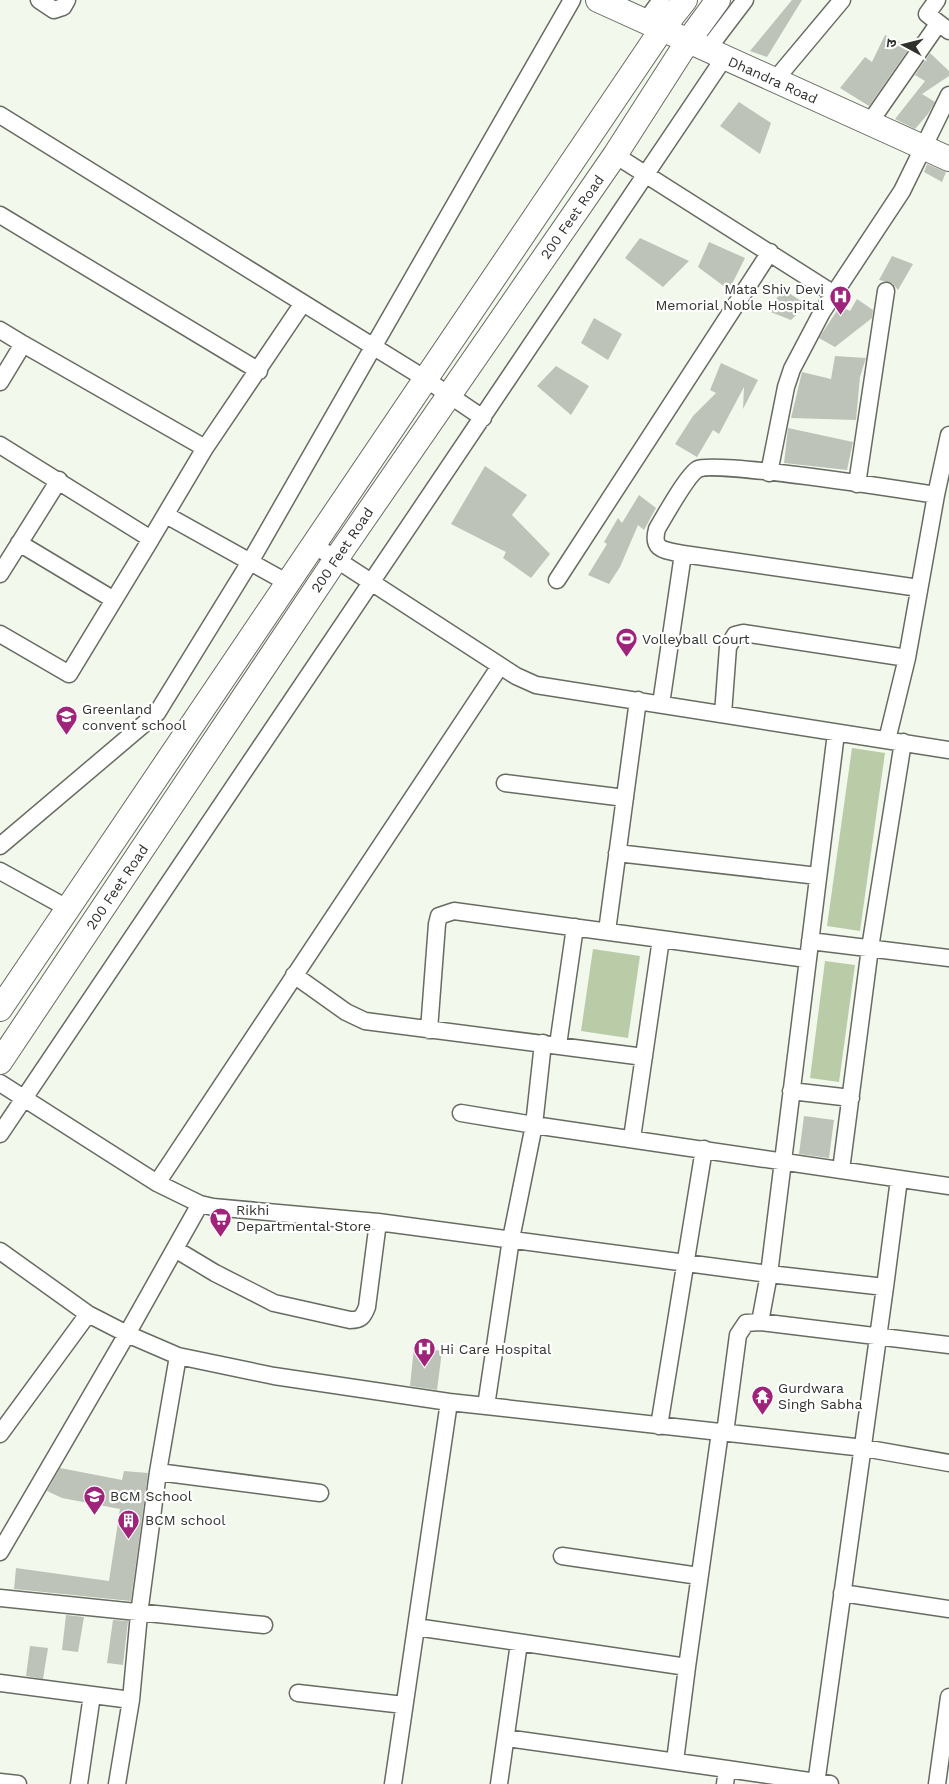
<svg xmlns="http://www.w3.org/2000/svg" width="949" height="1784" font-family="'Work Sans','Noto Sans Devanagari',sans-serif">
<rect width="100%" height="100%" fill="#f2f8ec"/>
<path fill="#b9cba7" d="M852,748L885,753L860,931L827,926Z
M593,949L640,956L628,1038L581,1031Z
M825,961L855,965L839,1082L810,1078Z"/>
<path fill="#bdc3b8" d="M792,0H802L767,57L750,51Z
M885,35L910,47L869,106L840,88L865,57L872,62Z
M930,53L949,71V76L922,94L935,102L928,114L915,129L895,119L925,81L915,75Z
M739,102L771,123L760,154L720,126Z
M927,164L946,172L942,182L924,172Z
M640,238L689,261L663,287L625,258Z
M709,242L745,258L729,290L698,267Z
M892,256L913,264L898,290L892,283L879,280Z
M783,289L807,305L791,320L768,311Z
M857,299L873,310L872,318L835,347L819,338L840,306L850,311Z
M594,318L622,334L608,360L581,343Z
M835,356L866,358L860,377L856,420L791,418L802,372L831,379Z
M721,363L758,380L743,409L744,387L719,434L713,430L697,457L675,444L693,416L716,393L710,390Z
M556,366L589,386L571,415L537,386Z
M788,428L853,442L847,470L784,463Z
M485,466L527,495L512,515L550,554L531,578L503,558L506,552L451,524Z
M639,495L656,508L644,530L638,525L620,567L609,584L588,575L607,544L604,542L618,518L622,523Z
M804,1116L834,1120L829,1158L799,1154Z
M414,1347L442,1351L437,1390L410,1386Z
M60,1468L122,1480L124,1471L148,1473L131,1601L14,1589L16,1568L109,1581L120,1509L62,1498L47,1491Z
M66,1615L84,1617L78,1652L62,1650Z
M113,1620L128,1621L123,1665L107,1663Z
M30,1646L48,1648L43,1679L26,1676Z"/>
<g fill="none" stroke-linecap="round" stroke-linejoin="round">
<defs>
<path id="street" d="M39,0L54,10L63,7L67,0
M937,0L927,14L949,31
M645,22L661,0
M707,50L745,0
M775,80L842,0
M0,115L424,378L483,418
M870,122L938,24
M615,155L834,294
M0,215L259,371
M0,330L23,344L0,382
M23,344L205,448L303,303
M0,445L151,539L69,674L0,634
M769,473L786,387L792,369L822,312L902,191L949,95
M857,484L886,291
M166,515L288,583
M151,539L205,448
M19,543L114,600
M314,545L516,676L536,685L949,750
M683,554C665,550 651,551 657,529C664,517 688,474 698,469C715,460 904,490 936,495
M0,574L59,480
M557,580L770,252
M661,704L683,554L919,588
M723,714L728,647L735,635L743,633L907,658
M887,740L907,658L936,495L949,435
M505,783L625,798
M0,846L157,713L250,562L572,0
M617,853L818,876
M0,871L69,909
M607,931L638,700
M661,939L807,959
M810,941L949,958
M294,975L346,1012L365,1021L644,1057
M429,1030L437,924L439,916L454,911L661,939L632,1138
M558,1045L575,927
M0,1083L157,1183L200,1204L127,1334L88,1314L0,1251
M791,1091L851,1098
M461,1113L534,1125L543,1043
M0,1134L724,58
M841,1170L870,948L903,742
M157,1183L500,666
M200,1204L213,1207L378,1222L769,1274L885,1287L899,1179
M175,1249L215,1273L274,1303L350,1320C361,1320 363,1317 367,1307L378,1222
M760,1322L769,1274L836,733
M486,1406L864,1448L949,1463
M659,1426L704,1149
M725,1433L738,1335L746,1323L760,1322L949,1345
M0,1434L88,1314
M158,1472L320,1493
M0,1552L127,1334L178,1356L274,1376L449,1402
M562,1556L699,1576
M842,1593L949,1609
M0,1598L264,1625
M416,1627L687,1667L720,1432
M0,1683L131,1700
M298,1693L404,1705
M506,1738L727,1769L725,1784
M675,1761L687,1667
M727,1769L830,1784
M0,1782L18,1784
M79,1784L92,1695
M117,1784L131,1700L139,1614L158,1472L178,1356
M393,1784L449,1402L486,1406L511,1239L534,1125L949,1186
M499,1784L519,1643
M816,1784L885,1287
M937,1784L949,1697"/>
<path id="secondary" d="M598,0L949,159
M0,1009L662,29L685,0
M0,1062L336,559L615,155L688,41L718,0"/>
</defs>
<use href="#street" stroke="#676c62" stroke-width="19"/>
<use href="#secondary" stroke="#676c62" stroke-width="26"/>
<use href="#street" stroke="#fff" stroke-width="16"/>
<use href="#secondary" stroke="#fff" stroke-width="24"/>
</g>
<defs>
<symbol id="hospital-pin" viewBox="-11 -11 22 30"><path d="M0 17L-7.5 6A9.5 9.5 0 1 1 7.5 6Z" fill="#9e2379" stroke="#fff"/><path d="M-5-5h3v3.5h4V-5h3V5h-3V1.5h-4V5h-3Z" fill="#fff"/></symbol>
<symbol id="stadium-pin" viewBox="-11 -11 22 30"><path d="M0 17L-7.5 6A9.5 9.5 0 1 1 7.5 6Z" fill="#9e2379" stroke="#fff"/><path d="M0-5a6.5 5 0 1 0 0 10a6.5 5 0 1 0 0-10ZM-3.5-1.8h7v3.6h-7Z" fill="#fff"/></symbol>
<symbol id="school-pin" viewBox="-11 -11 22 30"><path d="M0 17L-7.5 6A9.5 9.5 0 1 1 7.5 6Z" fill="#9e2379" stroke="#fff"/><path d="M0-5L7-2L0 1L-7-2ZM-4 1L0 2.5L4 1V4Q0 6-4 4Z" fill="#fff"/></symbol>
<symbol id="supermarket-pin" viewBox="-11 -11 22 30"><path d="M0 17L-7.5 6A9.5 9.5 0 1 1 7.5 6Z" fill="#9e2379" stroke="#fff"/><path d="M-6-5.5h2.5l.6 2H6L4.5 2H-2.5L-4.4-4H-6ZM-1.5 3.2a1.3 1.3 0 1 0 .1 0ZM3 3.2a1.3 1.3 0 1 0 .1 0Z" fill="#fff"/></symbol>
<symbol id="temple-pin" viewBox="-11 -11 22 30"><path d="M0 17L-7.5 6A9.5 9.5 0 1 1 7.5 6Z" fill="#9e2379" stroke="#fff"/><path d="M0-6L5-2H3V0L6.5 2.5H4V6H1.5V3h-3V6H-4V2.5H-6.5L-3 0V-2H-5Z" fill="#fff"/></symbol>
<symbol id="building-pin" viewBox="-11 -11 22 30"><path d="M0 17L-7.5 6A9.5 9.5 0 1 1 7.5 6Z" fill="#9e2379" stroke="#fff"/><path d="M-4-6H4V6H1V3H-1V6H-4ZM-2.5-4.3h1.7v1.8h-1.7ZM.8-4.3h1.7v1.8H.8ZM-2.5-1h1.7V.8h-1.7ZM.8-1h1.7V.8H.8Z" fill="#fff"/></symbol>
</defs>
<g fill-rule="evenodd">
<use href="#hospital-pin" x="828" y="284" width="25" height="34"/>
<use href="#stadium-pin" x="614" y="626" width="25" height="34"/>
<use href="#school-pin" x="54" y="704" width="25" height="34"/>
<use href="#supermarket-pin" x="208" y="1206" width="25" height="34"/>
<use href="#hospital-pin" x="412" y="1336" width="25" height="34"/>
<use href="#temple-pin" x="750" y="1384" width="25" height="34"/>
<use href="#school-pin" x="82" y="1484" width="25" height="34"/>
<use href="#building-pin" x="116" y="1508" width="25" height="34"/>
</g>
<g text-anchor="middle" dominant-baseline="central" stroke-width="4.5" stroke-linejoin="round" paint-order="stroke">
<g font-size="14" fill="#2f322d" stroke="#fff">
<text transform="translate(773 80) rotate(24)">Dhandra Road</text>
<text transform="translate(572 217) rotate(-55)">200 Feet Road</text>
<text transform="translate(342 550) rotate(-56)">200 Feet Road</text>
<text transform="translate(117 887) rotate(-56)">200 Feet Road</text>
</g>
<g font-size="14" fill="#2f322d" stroke="#fff" text-anchor="start">
<text x="824" y="289" text-anchor="end">Mata Shiv Devi<tspan x="824" dy="16">Memorial Noble Hospital</tspan></text>
<text x="642" y="639">Volleyball Court</text>
<text x="82" y="709">Greenland<tspan x="82" dy="16">convent school</tspan></text>
<text x="236" y="1210">Rikhi<tspan x="236" dy="16">Departmental Store</tspan></text>
<text x="440" y="1349">Hi Care Hospital</text>
<text x="778" y="1388">Gurdwara<tspan x="778" dy="16">Singh Sabha</tspan></text>
<text x="110" y="1496">BCM School</text>
<text x="145" y="1520">BCM school</text>
</g>
</g>
<g transform="translate(904 45) rotate(277)" stroke="#ffffff" stroke-width="4" paint-order="stroke">
<path d="M0-4L9 19L0 12L-9 19Z" fill="#2f322d"/>
<text y="-8" font-size="14" font-weight="bold" text-anchor="middle" fill="#2f322d">उ</text>
</g>
</svg>
